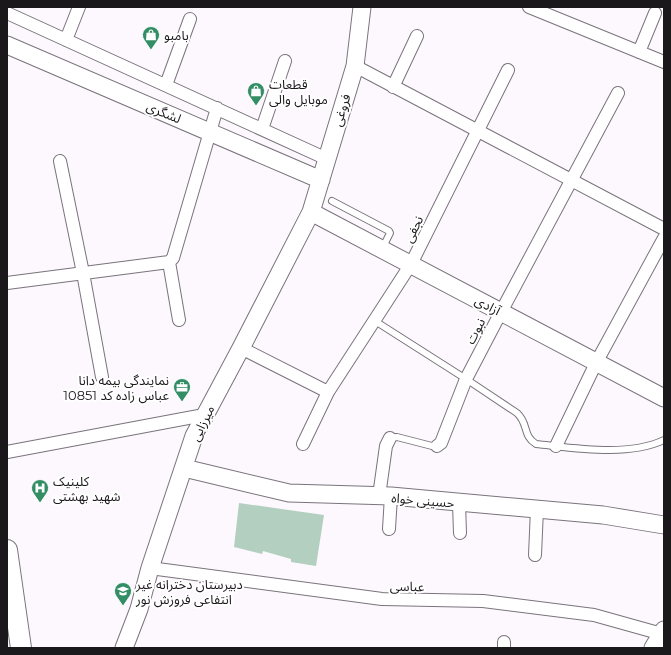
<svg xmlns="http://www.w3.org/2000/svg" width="671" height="655" font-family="Montserrat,'Noto Sans Arabic',sans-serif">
<rect width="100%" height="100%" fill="#fdf8fe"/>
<path fill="#b2cfbf" d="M239,503L324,515L316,566L291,562V559L263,551L262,554L234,547Z"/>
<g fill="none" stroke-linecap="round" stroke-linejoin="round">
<defs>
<path id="lane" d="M332,201L389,231L390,233L382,249
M375,321L466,379L517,413C529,424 522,435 536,444C575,448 628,457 664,440
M390,438L397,437L432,446H437"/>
<path id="street" d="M529,7L664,62
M7,13L327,159
M66,40L79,7
M639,52L655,13
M355,66L664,229
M166,85L190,19
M393,87L417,36
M262,129L285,61
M60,161L83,273L102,377
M169,262L179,320
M7,283L169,262L173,258L217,108
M241,348L328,392
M303,444L328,392L411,264L508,70
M437,446L441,443L466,379L501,312L618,93
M556,446L596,363L664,238
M7,452L204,415
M379,496L386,446L390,438
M459,503L460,533
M389,529L391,496
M535,555L537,509
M150,568L382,599L483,601L594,615L662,634
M504,642V648"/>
<path id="secondary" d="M7,45L321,180
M311,212L664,398
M184,468L289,493L391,496L603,515L664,525
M124,648L139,609L150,568L194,436L241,348L311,212L355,66L362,7
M653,648L664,630"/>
<path id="primary" d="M7,550L21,648"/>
</defs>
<use href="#lane" stroke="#7a737c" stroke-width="8"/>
<use href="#street" stroke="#7a737c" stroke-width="14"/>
<use href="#secondary" stroke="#7a737c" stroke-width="19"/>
<use href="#primary" stroke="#7a737c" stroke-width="22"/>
<use href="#lane" stroke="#fff" stroke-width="6"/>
<use href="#street" stroke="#fff" stroke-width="12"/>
<use href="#secondary" stroke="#fff" stroke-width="17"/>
<use href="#primary" stroke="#fff" stroke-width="20"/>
</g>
<defs>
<symbol id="shop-pin" viewBox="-11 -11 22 30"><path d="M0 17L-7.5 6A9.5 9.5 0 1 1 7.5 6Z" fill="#338e65" stroke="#fff"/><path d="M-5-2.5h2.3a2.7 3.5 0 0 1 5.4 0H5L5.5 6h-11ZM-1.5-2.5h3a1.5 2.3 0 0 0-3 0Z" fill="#fff"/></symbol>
<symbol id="office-pin" viewBox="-11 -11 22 30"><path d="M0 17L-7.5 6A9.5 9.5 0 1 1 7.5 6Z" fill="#338e65" stroke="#fff"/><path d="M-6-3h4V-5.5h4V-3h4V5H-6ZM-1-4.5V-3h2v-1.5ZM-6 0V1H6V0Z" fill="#fff"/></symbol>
<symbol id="hospital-pin" viewBox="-11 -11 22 30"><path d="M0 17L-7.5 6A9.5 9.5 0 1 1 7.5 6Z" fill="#338e65" stroke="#fff"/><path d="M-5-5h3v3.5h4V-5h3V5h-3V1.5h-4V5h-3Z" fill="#fff"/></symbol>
<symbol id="school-pin" viewBox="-11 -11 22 30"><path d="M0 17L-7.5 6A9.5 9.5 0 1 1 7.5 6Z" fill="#338e65" stroke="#fff"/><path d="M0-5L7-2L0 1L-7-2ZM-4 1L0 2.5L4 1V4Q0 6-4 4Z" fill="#fff"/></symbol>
</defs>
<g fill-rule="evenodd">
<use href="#shop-pin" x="141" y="25" width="20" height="27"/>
<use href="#shop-pin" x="246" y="81" width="20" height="27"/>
<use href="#office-pin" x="172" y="377" width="20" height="27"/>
<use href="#hospital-pin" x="30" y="478" width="20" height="27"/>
<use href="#school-pin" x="113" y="581" width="20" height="27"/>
</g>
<g text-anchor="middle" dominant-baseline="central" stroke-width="4" stroke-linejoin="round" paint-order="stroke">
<g font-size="13" fill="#1b181c" stroke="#fff" text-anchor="start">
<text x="164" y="35">بامبو</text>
<text x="269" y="84">قطعات<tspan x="269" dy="15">موبایل والی</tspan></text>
<text x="169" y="380" text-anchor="end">نمایندگی بیمه دانا<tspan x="169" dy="15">عباس زاده کد 10851</tspan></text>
<text x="53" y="481">کلینیک<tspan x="53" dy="15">شهید بهشتی</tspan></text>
<text x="136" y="584">دبیرستان دخترانه غیر<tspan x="136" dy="15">انتفاعی فروزش نور</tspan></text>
</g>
<g font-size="13" fill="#1b181c" stroke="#fff">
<text transform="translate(341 110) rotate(-73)">فروغی</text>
<text transform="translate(164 112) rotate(23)">لشگری</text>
<text transform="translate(413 229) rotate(-64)">نجفی</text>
<text transform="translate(488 305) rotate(28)">آزادی</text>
<text transform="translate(475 331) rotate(-63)">نبوت</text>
<text transform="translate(202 423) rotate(-64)">میرزایی</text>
<text transform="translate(423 500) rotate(5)">حسینی خواه</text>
<text transform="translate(407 586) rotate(1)">عباسی</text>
</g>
</g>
<rect width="671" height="655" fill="none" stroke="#1b181c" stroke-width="16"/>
</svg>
